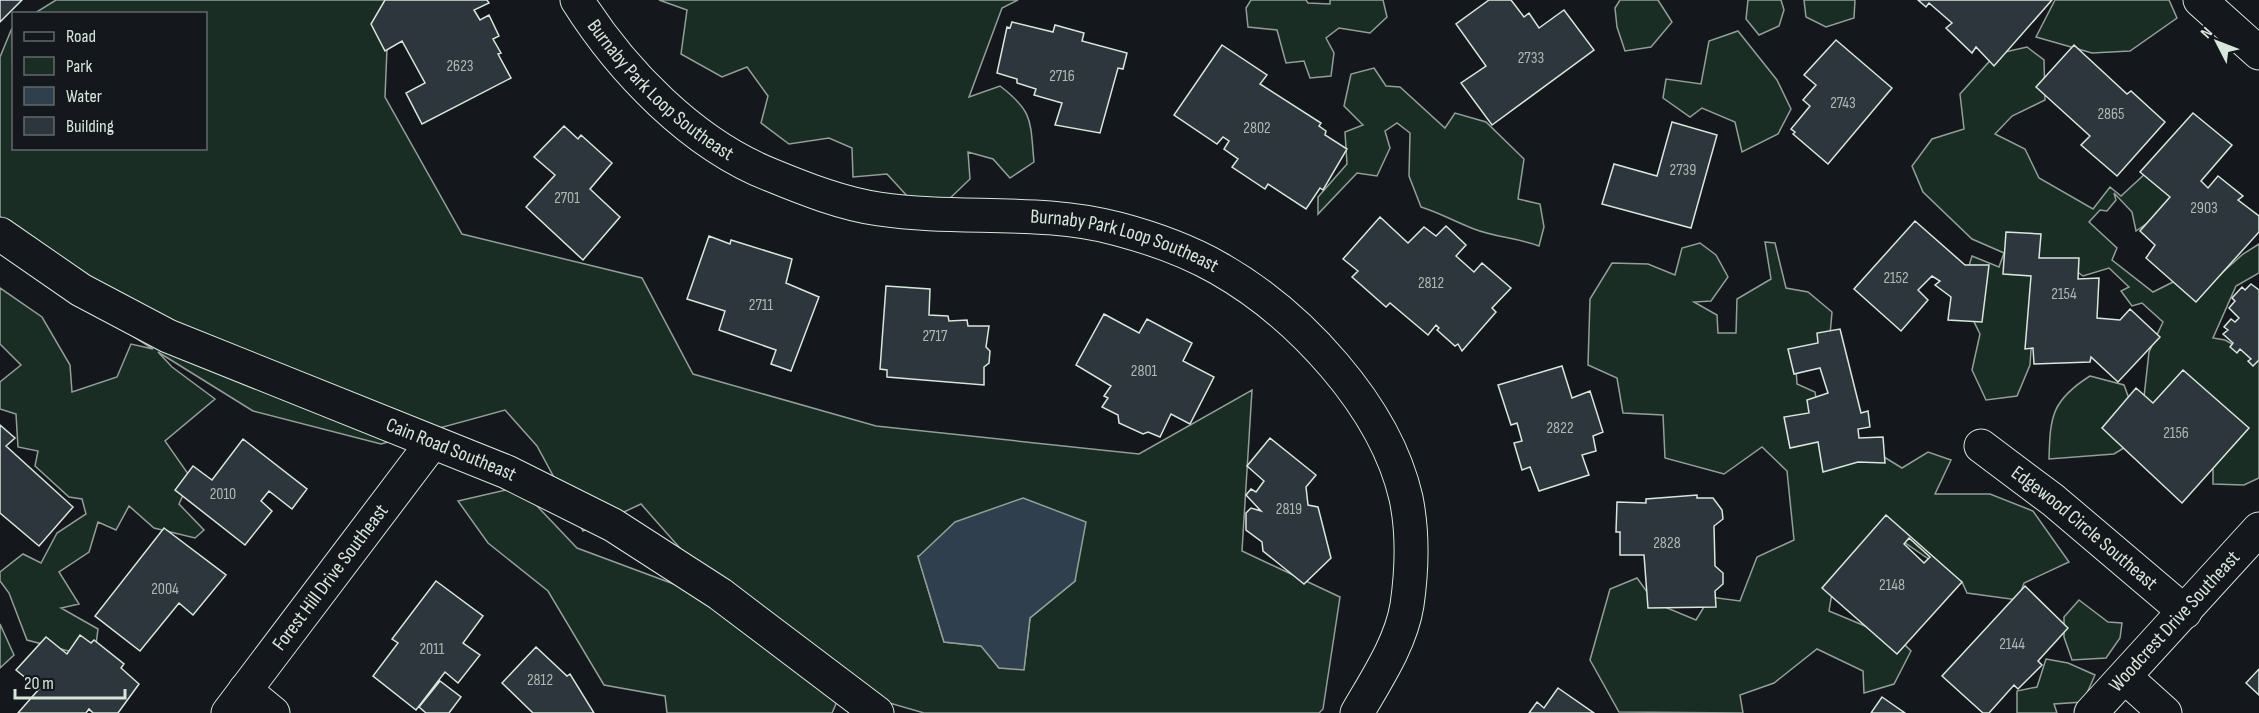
<svg xmlns="http://www.w3.org/2000/svg" width="2259" height="713" font-family="'Sofia Sans Condensed',sans-serif">
<rect width="100%" height="100%" fill="#14181c"/>
<path fill="#1a2d24" stroke="#939e99" stroke-width="1.5" fill-rule="evenodd" d="M56,0H389L385,97L462,234L642,278L693,374L876,426L1139,454L1252,390L1242,551L1340,597L1323,709L1319,713H924L838,688L839,697L832,713H667L665,696L604,685L548,591L488,543L458,501L519,487L577,548L773,621L716,589L641,504L583,531L537,446L505,410L381,444L253,411L158,352L172,367L215,399L165,441L191,478L179,504L204,530L195,538L154,528L129,506L116,530L98,522L89,552L59,572L79,604L61,608L98,629L95,652L76,653L27,640L9,593L0,581V572L23,554L41,563L57,533L86,514L82,499L69,497L35,466L38,451L18,447L16,414L0,409V382L21,365L0,344V288L42,317L70,365L72,392L117,377L131,344L153,349L67,294L0,228V57L12,28L14,148H206V14L35,13ZM918,556L1075,581L1030,618L1024,669L999,668L982,646L944,642Z
M659,0H1018L1002,8L969,97L1000,86C1034,112 1030,121 1034,162L1010,178L993,159L968,152L970,179L944,204L909,198L887,174L853,177L852,148L829,138L789,144L761,123L768,96L747,67L722,77L681,54L687,10Z
M1251,0H1306L1308,3L1330,4V0H1383L1387,17L1370,33L1339,28L1326,38L1334,53L1331,76L1310,78L1304,61L1286,63L1277,30L1248,27L1246,8Z
M1620,0H1658L1672,22L1651,47L1625,51L1617,27L1615,8Z
M1748,0H1781L1784,10L1779,26L1759,35L1746,19Z
M1804,0H1855L1854,18L1826,27L1806,17Z
M2055,0H2169L2177,18L2130,51L2092,53L2036,37Z
M1738,31L1777,80L1791,109L1778,134L1742,152L1735,122L1702,108L1690,117L1663,98L1666,79L1701,84L1709,41Z
M2027,47L2044,60L2045,100L2012,116L1995,134L2025,149L2039,178L2093,209L2110,187L2121,196L2147,172L2180,200L2136,231L2132,212L2114,193L2116,200L2107,211L2100,210L2089,222L2117,248L2112,260L2153,292L2177,280L2195,297L2243,254L2259,244V273L2236,286L2213,338L2225,340L2259,359V478L2244,485L2213,484V460L2144,397L2149,352L2163,322L2142,303L2132,306L2121,291L2129,287L2109,268L2083,276L2060,259L2031,350L2030,365L2017,396L1986,400L1972,370L1980,334C1964,302 1960,292 1972,256L1999,267L2004,253L1972,239L1923,192L1912,166L1932,139L1964,129L1960,94L1996,54Z
M1374,68L1386,86L1400,87L1445,128L1455,113L1486,122L1524,159L1518,199L1540,204L1544,227L1539,246C1518,238 1494,237 1474,229C1456,222 1440,213 1421,207L1409,176L1410,133L1397,123L1385,131L1390,148L1377,176L1357,173L1318,214V197L1347,164L1345,132L1363,125L1344,106L1351,74Z
M1765,242L1775,243L1786,288L1808,292L1832,312L1829,346L1796,368L1797,384L1815,392L1819,417L1902,468L1928,452L1951,460L1935,494H1990L2033,511L2069,562L2024,583L2018,600L1967,593L1962,582L1892,534L1834,581L1829,611L1901,641L1911,651L1894,684L1864,693L1863,671L1817,649L1774,683L1740,695L1743,713L1619,712L1590,660L1610,589L1637,578L1655,603L1696,620L1710,597L1740,601L1757,557L1794,540L1787,471L1762,447L1724,474L1665,458L1663,415L1623,413L1617,378L1588,365L1590,299L1612,263L1648,264L1675,275L1682,248L1700,243L1716,255L1728,277L1711,301L1694,302L1717,315L1718,333H1736L1737,299L1771,279Z
M2090,376L2124,385L2135,415L2137,440L2114,454L2049,459C2050,416 2052,400 2090,376Z
M2079,600L2108,622L2122,623L2120,638L2106,658L2072,660L2064,637V617Z
M0,624L14,655L0,668Z
M2046,659L2068,663L2095,675L2083,702L2054,704L2057,713H2017V691L2037,687Z"/>
<path fill="#2f3f4d" stroke="#939e99" stroke-width="1.5" d="M1023,498L1086,522L1075,581L1030,618L1024,670L999,668L981,646L944,642L918,557L955,522Z"/>
<path fill="#2c363c" stroke="#d8e6dc" stroke-width="1.5" fill-rule="evenodd" d="M0,0H22L0,22Z
M385,0H487L489,3L474,10L480,20L489,15L499,36L493,39L501,53L498,54L511,78L422,124L406,93L425,83L402,41L385,51L371,24Z
M1489,0H1511L1524,17L1529,13L1539,28L1564,10L1594,50L1492,125L1461,83L1486,66L1456,24Z
M1918,0H2052L1994,66L1976,47L1972,53L1946,28L1952,23L1929,3L1926,7Z
M1012,22L1053,32L1055,25L1084,33L1082,41L1127,53L1123,69L1118,68L1100,133L1055,125L1062,103L1034,95L1036,89L1017,83V79L997,73L1007,27L1010,28Z
M1836,40L1892,88L1828,164L1793,134L1795,132L1791,129L1810,106L1803,100L1816,85L1804,75Z
M1222,45L1267,75L1260,84L1321,123L1319,126L1326,131L1325,135L1347,149L1323,190L1320,188L1306,209L1268,184L1265,189L1232,167L1238,159L1224,149L1229,141L1223,137L1217,144L1174,115Z
M2074,45L2127,94L2131,91L2165,122L2117,176L2081,145L2090,136L2036,87Z
M2193,113L2232,145L2201,181L2208,188L2218,176L2243,196L2238,200L2259,216V232L2196,302L2146,258L2155,245L2140,231L2170,197L2140,172Z
M1672,122L1717,135L1691,228L1602,204L1614,164L1657,176Z
M564,126L578,139L581,135L612,163L590,189L620,217L583,260L526,207L555,175L534,157Z
M1380,217L1408,243L1424,227L1436,236L1446,226L1466,245L1456,256L1474,272L1482,263L1511,288L1492,308L1496,312L1462,351L1458,344L1455,346L1437,330L1439,328L1436,325L1428,335L1390,303L1386,307L1352,277L1358,271L1343,259Z
M1915,221L1965,265H1989L1982,322L1948,320L1951,297L1935,285L1940,281L1932,276L1918,290L1928,300L1901,331L1854,289Z
M2006,232L2041,234L2039,258H2079L2078,279L2099,278L2097,318L2120,320L2130,309L2160,337L2118,382L2091,357L2090,362L2034,364L2033,348L2025,349L2031,276L2003,274Z
M709,236L730,244L731,240L792,259L786,283L819,297L791,371L771,364L776,350L719,330L725,311L687,299Z
M2251,284L2259,290V360L2253,366L2248,361L2251,359L2240,349L2237,353L2230,347L2233,343L2223,334L2228,330L2224,327L2231,319L2235,322L2239,318L2229,308L2235,301L2232,298L2242,287L2245,290Z
M886,286L930,289L929,315L948,316L949,321L967,320L968,326H989L986,347L990,351L989,363L984,367V385L887,377V370L880,369Z
M1104,314L1139,333L1147,319L1192,343L1183,361L1214,377L1190,424L1171,414L1160,437L1148,432L1143,434L1119,423L1118,415L1102,407L1108,398L1104,396L1111,386L1076,365Z
M1840,329L1861,413L1868,411L1870,427L1858,429L1859,438L1883,437L1885,463L1858,462L1823,472L1818,442L1790,448L1784,417L1809,413L1807,400L1828,393L1820,368L1794,374L1788,349L1818,343L1817,333Z
M1562,366L1572,398L1590,391L1603,432L1593,436L1596,451L1582,455L1589,475L1539,491L1530,467L1522,470L1514,443L1522,441L1517,423L1511,425L1498,385Z
M2183,370L2249,428L2182,503L2102,428L2136,388L2153,403Z
M0,425L15,438L6,446L73,507L39,546L0,513Z
M1270,438L1316,475L1306,487L1308,505L1318,507L1331,558L1304,584L1263,551L1262,542L1246,530V513L1251,508L1261,511L1246,495L1251,489L1256,492L1264,481L1247,466Z
M243,439L307,489L292,509L269,491L261,501L272,511L245,545L175,490L193,466L212,480Z
M1697,495V498H1713L1722,510L1723,519L1714,526L1715,566L1723,573V584L1715,591L1716,607L1648,608L1644,555H1620V532H1616L1617,502L1646,503V499Z
M1886,515L1962,582L1897,654L1822,588ZM1909,538L1930,557L1924,563L1904,544Z
M164,528L226,575L193,615L179,603L140,651L95,616Z
M436,581L483,616L463,643L480,655L458,683L445,672L416,710L373,676L398,643L392,639Z
M2025,586L2068,628L2038,661L2042,665L2018,689L2014,685L1989,713H1983L1942,676Z
M80,635L91,643L94,640L124,664L121,668L139,684L118,713H93L89,709L86,713H18L39,689L16,670L46,637L67,654Z
M536,647L567,676L570,674L594,713H533L502,683Z
M2259,669V695L2246,683Z
M440,681L461,697L449,713H426L419,707Z
M1558,688L1594,713H1529L1537,702L1544,708Z
M1882,697L1905,713H1871Z"/>
<g fill="none" stroke-linecap="round" stroke-linejoin="round">
<defs>
<g id="minor">
<path id="s1" d="M577,0C621,70 692,144 771,175C805,189 843,204 879,209C958,221 1041,208 1118,229C1152,238 1188,251 1218,268C1299,314 1385,406 1406,498C1413,532 1412,570 1407,605C1401,643 1376,680 1357,713"/>
<path d="M2200,0L2259,53"/>
<path id="s2" d="M1981,446L2053,500L2185,612"/>
<path d="M2125,677L2165,713"/>
<path d="M245,690L273,713"/>
<path id="s3" d="M228,713L432,443"/>
<path id="s4" d="M2091,713L2259,529"/>
</g>
<g id="tertiary">
<path id="s5" d="M0,234L81,290L168,336L507,472L613,525L720,594L877,713"/>
</g>
</defs>
<use href="#minor" stroke="#d8e6dc" stroke-width="35"/>
<use href="#tertiary" stroke="#d8e6dc" stroke-width="35"/>
<use href="#minor" stroke="#14181c" stroke-width="33"/>
<use href="#tertiary" stroke="#14181c" stroke-width="33"/>
</g>
<g text-anchor="middle" dominant-baseline="central" stroke-width="4.5" stroke-linejoin="round" paint-order="stroke">
<g font-size="16" fill="#adbab4">
<text x="1531" y="58">2733</text>
<text x="460" y="66">2623</text>
<text x="1062" y="76">2716</text>
<text x="1843" y="103">2743</text>
<text x="2111" y="114">2865</text>
<text x="1257" y="128">2802</text>
<text x="1683" y="170">2739</text>
<text x="567" y="198">2701</text>
<text x="2204" y="208">2903</text>
<text x="1896" y="278">2152</text>
<text x="1431" y="283">2812</text>
<text x="2064" y="294">2154</text>
<text x="761" y="305">2711</text>
<text x="935" y="336">2717</text>
<text x="1144" y="371">2801</text>
<text x="1560" y="428">2822</text>
<text x="2176" y="433">2156</text>
<text x="223" y="494">2010</text>
<text x="1289" y="509">2819</text>
<text x="1667" y="543">2828</text>
<text x="1892" y="585">2148</text>
<text x="165" y="589">2004</text>
<text x="2012" y="644">2144</text>
<text x="432" y="649">2011</text>
<text x="540" y="680">2812</text>
</g>
<g font-size="20" fill="#d8e6dc" stroke="#14181c">
<text stroke="none"><textPath href="#s1" startOffset="124">Burnaby Park Loop Southeast</textPath></text>
<text stroke="none"><textPath href="#s1" startOffset="628">Burnaby Park Loop Southeast</textPath></text>
<text stroke="none"><textPath href="#s5" startOffset="502">Cain Road Southeast</textPath></text>
<text stroke="none"><textPath href="#s2" startOffset="132">Edgewood Circle Southeast</textPath></text>
<text stroke="none"><textPath href="#s3" startOffset="170">Forest Hill Drive Southeast</textPath></text>
<text stroke="none"><textPath href="#s4" startOffset="124">Woodcrest Drive Southeast</textPath></text>
</g>
</g>
<rect x="12" y="12" width="195" height="138" fill="#14181c" stroke="#626a69" stroke-width="1.5"/>
<rect x="24" y="32" width="30" height="9" fill="#14181c" stroke="#626a69" stroke-width="1.5"/>
<text x="66" y="42" font-size="18" fill="#d8e6dc">Road</text>
<rect x="24" y="57" width="30" height="18" fill="#1a2d24" stroke="#626a69" stroke-width="1.5"/>
<text x="66" y="72" font-size="18" fill="#d8e6dc">Park</text>
<rect x="24" y="87" width="30" height="18" fill="#2f3f4d" stroke="#626a69" stroke-width="1.5"/>
<text x="66" y="102" font-size="18" fill="#d8e6dc">Water</text>
<rect x="24" y="117" width="30" height="18" fill="#2c363c" stroke="#626a69" stroke-width="1.5"/>
<text x="66" y="132" font-size="18" fill="#d8e6dc">Building</text>
<g transform="translate(2217 42) rotate(312)" stroke="#14181c" stroke-width="4.5" paint-order="stroke">
<path d="M0-4.5L10 22L0 15L-10 22Z" fill="#d8e6dc"/>
<text y="-9" font-size="16" font-weight="bold" text-anchor="middle" fill="#d8e6dc">N</text>
</g>
<path d="M15 689v9h110v-9" fill="none" stroke="#d8e6dc" stroke-width="3"/>
<text x="24" y="689" font-size="18" fill="#d8e6dc" stroke="#14181c" stroke-width="4.5" paint-order="stroke">20 m</text>
</svg>
